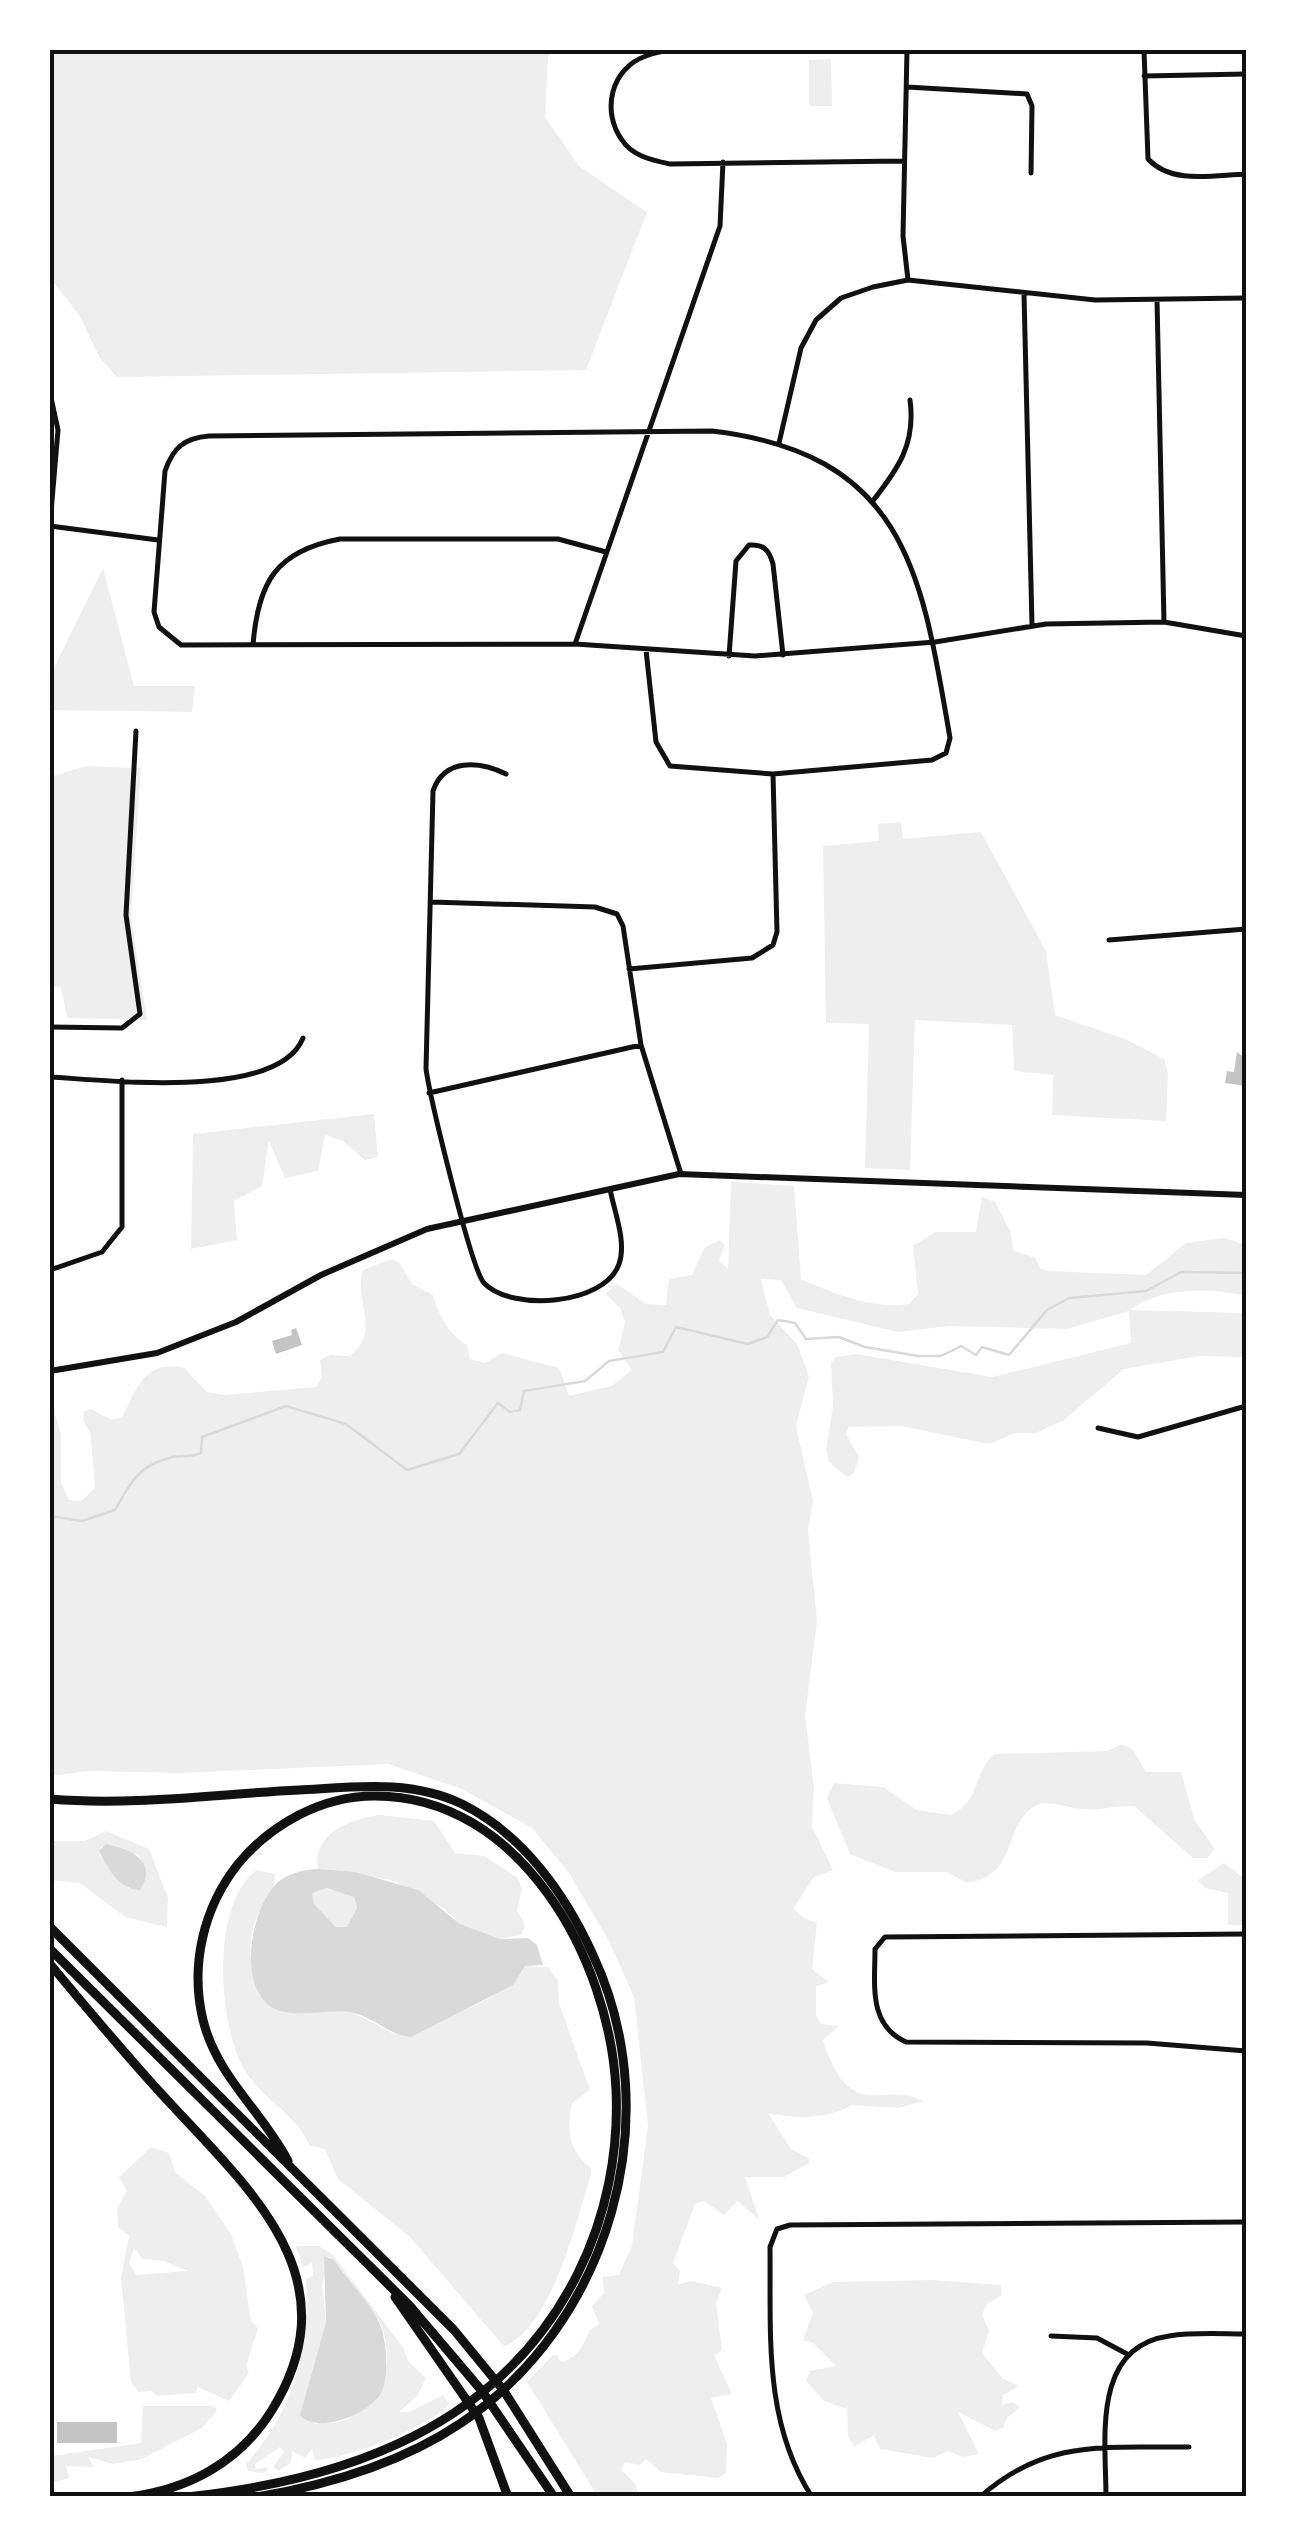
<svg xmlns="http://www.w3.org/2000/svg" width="1296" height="2547" font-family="Karla,sans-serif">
<rect width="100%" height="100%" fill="#fff"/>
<path fill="#eee" fill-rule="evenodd" d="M50,50H552L548,58L545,117L579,166L647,212L586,370L117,377L100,358L79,315L50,278Z
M831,59L832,106H809V60Z
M103,568L134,686H195L192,712L50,710V676Z
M86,766L141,768L131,916L147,1020L67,1018L61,987L50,986V777Z
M901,822L903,839L981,832L1046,951L1055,1015L1123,1038L1164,1059L1168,1073L1166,1121L1052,1115L1053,1075L1014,1071L1012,1025L915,1020L910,1170L865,1168L869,1024L826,1023L823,846L879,841L878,824Z
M374,1114L378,1157L365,1160L343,1141L325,1135L318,1171L285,1178L269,1141L262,1186L234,1201L237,1240L191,1249L193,1134Z
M731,1182L794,1186L801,1279C835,1294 872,1309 909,1304L918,1294L913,1246L935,1232H976L982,1197L995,1202L1011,1233L1013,1250L1035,1258L1040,1268L1048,1271L1146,1275L1186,1243L1224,1238L1246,1245V1296C1211,1288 1160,1287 1130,1310L1246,1313V1357L1199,1356L1124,1369L1064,1420L1036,1433H1015L989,1444L901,1426L849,1427L846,1434L859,1457L854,1473L847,1477L829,1462L826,1450L833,1406L831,1363L836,1357L856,1354L992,1377L1131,1343L1129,1311L1067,1329L949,1326L898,1332L797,1308L781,1280L761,1279L770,1315L797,1344L809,1376L796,1426L813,1501L808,1530L817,1621L805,1716L814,1787L812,1827L833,1870L813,1878L794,1908L802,1917L817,1923L812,1969L829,1982L816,1986V2015L821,2024L839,2026L823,2040C851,2127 884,2079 923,2101L899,2108L852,2105C824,2120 801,2118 769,2114L791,2149L809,2158V2163L784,2177H745L759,2219L737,2201L724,2215L704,2201L695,2204L673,2263L680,2271L678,2285L691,2281L722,2288L716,2303L722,2350L714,2355L732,2394L711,2398L727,2444L726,2473L718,2478L661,2472L646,2459L640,2465L625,2462L621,2469L636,2485L639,2497H598L527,2382L553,2355H557L561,2362C579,2358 583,2344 590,2330L599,2324L592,2306L604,2293L603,2277L619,2275L632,2245L648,2126L634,1997L609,1941L569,1873L532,1828L462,1789L388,1764L179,1773L89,1771L50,1776V1396L61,1434V1483L69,1500L81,1501L95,1488C95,1483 91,1437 90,1433C86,1422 81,1423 84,1411L91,1409L112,1420L122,1417C137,1388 144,1360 184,1368L207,1392L224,1395L316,1387L322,1377L320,1360L330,1355L348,1356C383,1335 353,1299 363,1270L391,1259L399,1262L412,1284L433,1295C439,1315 447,1333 467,1345L470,1359L485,1363L502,1353L559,1368L569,1396L612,1386L632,1370L618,1350L625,1322L620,1308L605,1294L617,1284L646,1304L666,1305L669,1279L692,1275L704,1248L720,1240L725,1244L719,1261L728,1269Z
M1122,1744L1132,1749L1146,1772H1181L1195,1821L1215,1849L1207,1858H1193L1134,1806C1116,1805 1099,1811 1081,1809C1068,1808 1047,1799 1035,1806C1001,1827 1020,1875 967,1883L947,1872H895L850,1854L827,1798L834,1783L883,1787L917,1810L950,1815C981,1802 973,1773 994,1754L1107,1751Z
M380,1815L434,1821L455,1853L484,1856L518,1878L522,1889L517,1910L525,1925L521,1935L500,1939L460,1924L445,1909L392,1880L318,1869C311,1834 352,1818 380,1815Z
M106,1831L149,1849L168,1898L167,1927L125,1917L80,1883L50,1880V1841H85ZM101,1846L139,1855L146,1875L129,1889L100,1856Z
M1224,1863L1246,1880V1925H1228V1893L1205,1888L1198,1880Z
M257,1870L275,1874C275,1892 264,1902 257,1917C244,1945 252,1976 266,2001L354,2013L394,2034C431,2023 507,2001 525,1966L548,1967L558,1981L559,2003L590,2090L572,2103C567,2131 568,2150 591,2168V2174C577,2220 552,2326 505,2346L501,2343L410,2237L338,2179L325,2149L310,2146C297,2116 269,2103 250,2078C217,2036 209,1903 257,1870Z
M327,1888L354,1897L357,1908L347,1927H336L314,1904L311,1893Z
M151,2147L169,2153L175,2172L205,2196L231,2234L243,2267L251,2321L258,2328L246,2366L249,2373L229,2401L198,2387L195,2393L157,2396L152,2391L138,2392L131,2382L121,2278L129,2236L118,2227L117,2209L127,2191L119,2177ZM134,2248L143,2259L164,2261L188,2271L136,2275L129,2262Z
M296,2246H319L332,2254L403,2347L408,2361L426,2378L417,2396L399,2412H409L443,2395L449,2404C429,2428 346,2459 315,2460L312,2449L305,2458L292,2451L291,2463L279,2471L273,2467L284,2452L280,2447L255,2464L256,2469L269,2467L264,2473L248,2471L246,2464C293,2412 311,2348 306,2279L313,2276L312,2263L303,2267ZM329,2256C346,2274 366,2298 378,2320C400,2358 381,2411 338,2422C330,2424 322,2422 314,2424L301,2411L326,2322L322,2286Z
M932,2280L1001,2285L1002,2295L986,2305L982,2315L989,2331L982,2353L1003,2379L1019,2386L1003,2395L1002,2405L1012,2402L1020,2407L1007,2418L1003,2428L995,2431L958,2412L979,2454L963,2457L948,2451L933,2458L880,2449L874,2435L854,2447L848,2436L847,2409L824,2401L806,2381L810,2371L836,2366L813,2343L803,2340L813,2313L804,2295L833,2282Z
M143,2406H215L217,2411L202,2428L142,2459L113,2464L88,2457L94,2467L66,2466L69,2478L52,2483V2456L141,2443Z"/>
<path fill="#d9d9d9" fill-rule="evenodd" d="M106,1844C130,1849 159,1861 140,1890C120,1890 107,1868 99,1851Z
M318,1869L355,1872L418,1890L460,1924L500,1939L528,1938L537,1945L543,1965L525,1966L513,1985L411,2037C389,2035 375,2018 354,2013C329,2007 291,2021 270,2006C237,1981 252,1910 275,1885C286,1873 303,1870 318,1869ZM327,1888L354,1897L357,1908L347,1927H336L314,1904L312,1893Z
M324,2256L334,2260C350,2284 380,2310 384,2339C387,2355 388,2380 381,2393C368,2415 318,2435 300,2415L326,2322Z"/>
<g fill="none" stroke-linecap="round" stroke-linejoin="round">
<path stroke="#d9d9d9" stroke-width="2.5" d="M50,1516L82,1521L115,1510C130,1484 138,1466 169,1458C180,1455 190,1458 201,1453L202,1437L286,1406L346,1424L407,1470L459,1454L498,1403L510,1412L520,1410L524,1391L585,1381L609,1361L663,1352L676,1327L748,1344L767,1337L778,1320L795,1323L806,1339L839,1337L865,1347L918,1356H941L961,1346L976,1355L982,1347L1009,1355L1047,1310L1069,1298L1146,1291L1181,1272L1246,1273"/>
</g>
<path fill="#c4c4c4" d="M1237,1052L1246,1059V1086L1225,1083L1227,1071L1234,1072Z
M296,1328L302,1345L276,1354L272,1341L292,1335L291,1330Z
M57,2422H117V2443H57Z"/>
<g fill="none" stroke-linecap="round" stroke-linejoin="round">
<path stroke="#111" stroke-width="5" d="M708,50C687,50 666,48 646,56C611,68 601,111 622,140C632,156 652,160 670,164L903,161
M907,50L903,236L908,280
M1144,50L1148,159C1172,185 1214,175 1246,174
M1144,76L1246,74
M907,87L1027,94L1032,106L1031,173
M1024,294L1032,625
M1157,300L1164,622
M50,393L58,430L50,524
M779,443L801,348L816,320L841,298L873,287L908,280L1095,300L1246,298
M872,502C898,469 916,444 910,400
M50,526L158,540
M575,644L720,226L723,162
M253,645C258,582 276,551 340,539H558L606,552
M646,650L656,742L670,766L773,774L932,760L946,753L950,738C922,575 907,454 712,431L209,436C184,438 173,448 165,471L154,612L159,627L181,645L575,644L755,656L935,642L1046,624L1164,622L1246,636
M729,656L736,561L749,545C764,544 769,550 773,564L783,655
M506,774C479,761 444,758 433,791L426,1069C430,1097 471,1269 484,1283C511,1312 605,1305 619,1264C627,1242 614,1211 610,1189
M431,902L595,907L617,914L623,926L641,1045L681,1174
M1109,940L1246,929
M629,969L752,958L773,945L777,932L773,774
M50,1027L122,1028L140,1014L126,915L136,731
M50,1077C107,1080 278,1101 303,1038
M429,1093L641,1045
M50,1270L102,1252L122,1227V1080
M1098,1428L1138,1437L1246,1406
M1246,1934L885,1937L875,1949C875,1985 868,2025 906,2042L1147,2043L1246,2051
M1051,2336L1097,2338L1129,2355
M812,2497C763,2421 771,2334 770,2247L777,2229L790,2225L1246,2222
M980,2497C1046,2438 1106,2448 1189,2447
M1106,2497C1106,2440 1091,2347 1169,2336C1194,2332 1221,2334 1246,2334"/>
<path stroke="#111" stroke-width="6" d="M50,1371L157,1353L236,1322L321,1275L427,1229L679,1174L1246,1195"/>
<path stroke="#111" stroke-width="9" d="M50,1799C132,1806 217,1794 299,1790C354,1787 410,1779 462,1804C523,1834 566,1895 593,1955C669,2118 610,2323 461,2423C400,2464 328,2485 257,2497
M50,1927L454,2330L504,2391L571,2497
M50,1949L409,2305L482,2391L554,2497
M50,1964C89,2011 128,2058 169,2102C251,2191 353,2279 272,2410C240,2462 188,2490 128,2497
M395,2297L479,2418L508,2497
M187,2497C347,2480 502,2426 578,2273C606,2217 619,2152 616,2090C610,1960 521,1795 374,1796C322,1796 271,1824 238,1864C203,1908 190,1966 203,2020C217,2077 262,2111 288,2161"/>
</g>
<rect width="1296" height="2547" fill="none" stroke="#ffffff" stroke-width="105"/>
<rect x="52" y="52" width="1192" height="2442" fill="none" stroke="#111" stroke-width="4"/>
</svg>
